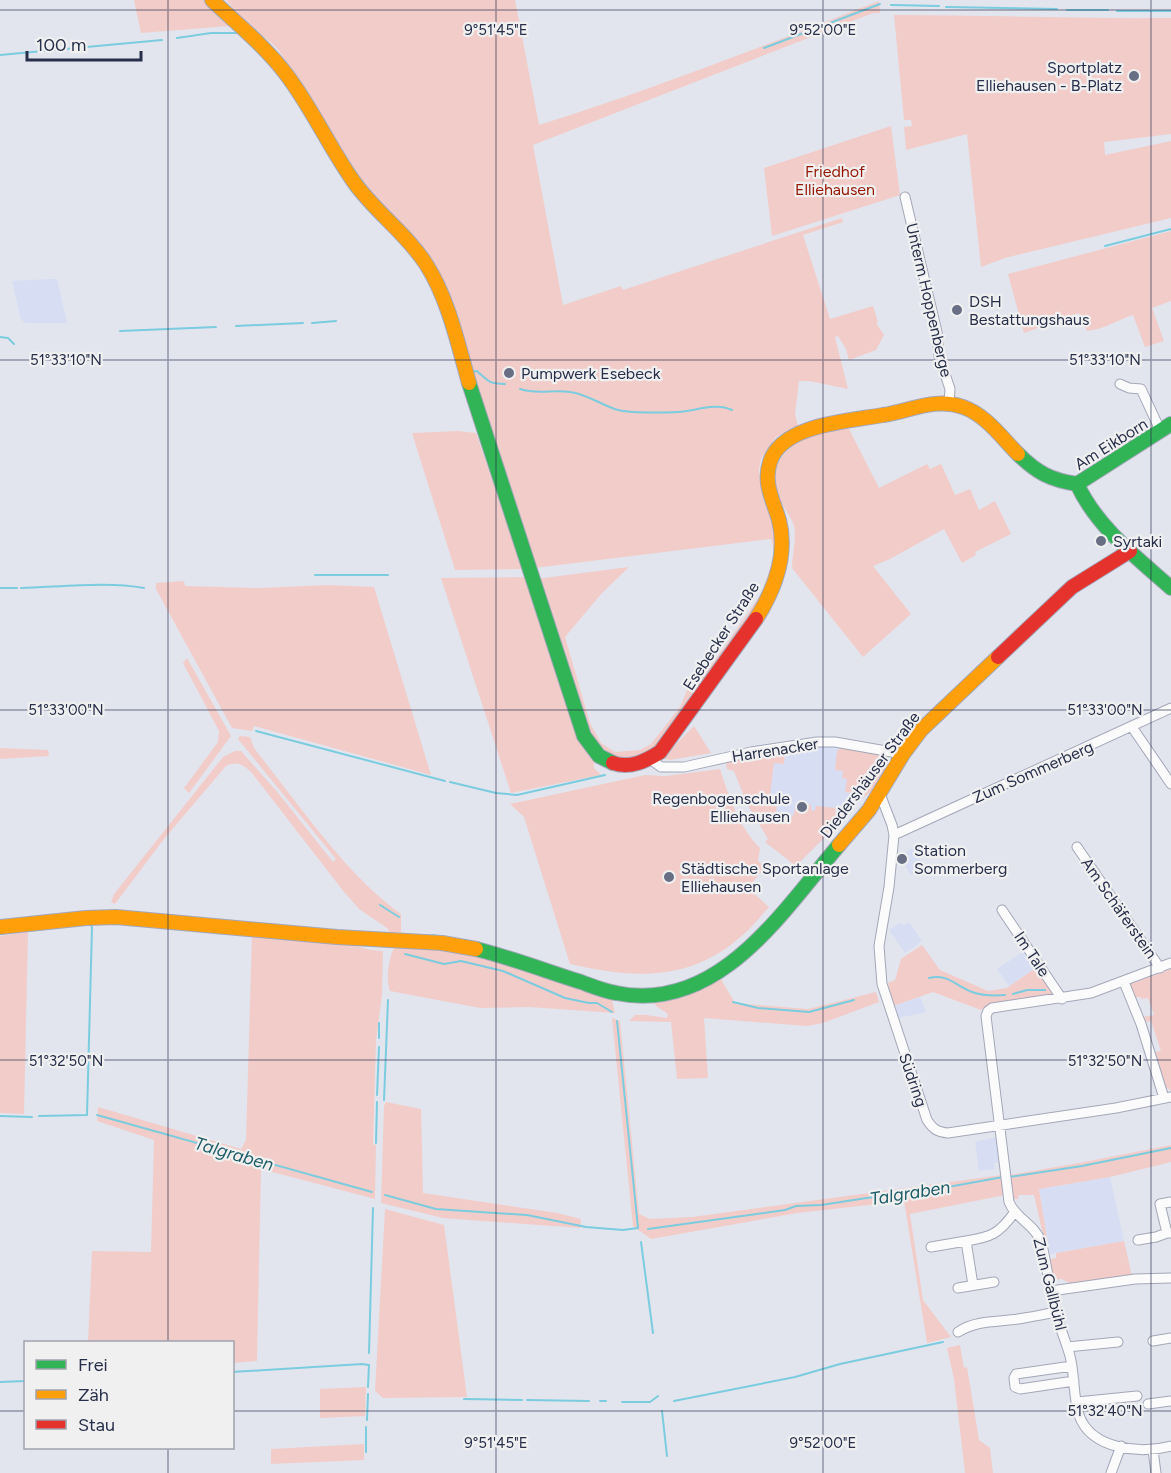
<svg xmlns="http://www.w3.org/2000/svg" width="1171" height="1473" font-family="Figtree,sans-serif">
<rect width="100%" height="100%" fill="#e2e5ee"/>
<path fill="#d7def4" d="M48,279H57L67,323H26L21,320L12,281Z
M817,745L842,747L836,754L854,793L853,796L864,797L796,866L765,842L768,839L747,804L734,771L727,769L726,763Z
M912,848L925,866L911,875L899,857Z
M909,922L922,941L905,953L889,930L900,923L904,925Z
M1023,952L1034,969L1009,986L997,969Z
M920,997L926,1011L923,1013L898,1018L893,1006Z
M997,1137L1000,1162L994,1163L995,1169L979,1171L975,1142Z
M1110,1177L1124,1241L1050,1254L1039,1189Z"/>
<path fill="#f2ccc9" d="M134,0H206L231,22L230,26L141,33Z
M226,0H515L539,125C654,89 766,45 879,1L880,13H873L533,145L563,305L621,286L623,290L842,218L843,222L803,235L830,319L873,306L878,322L876,323L884,335L876,350L849,360L846,349L838,336L835,337L848,389L809,381H799L795,414L798,426L776,437L761,459L759,469L760,481L779,537L774,574L751,619L651,755L617,761L591,743L536,579L629,567L602,593L565,637L590,723L601,743L615,752L640,750L651,744L680,707L690,683L713,663L761,594L775,555L771,539L534,568L460,348L446,290L433,264L418,242L373,197L277,48L239,15Z
M894,15C986,15 1078,19 1171,18V134L1104,142L1105,155L1171,141V218L1005,258L981,267L967,134L906,150L904,127L912,126L911,120H904Z
M891,126L900,195L772,236L764,168Z
M1171,231V301L1152,308L1164,341L1145,347L1133,315C1115,321 1105,329 1087,331L1079,313L1024,333L1008,274Z
M848,427L879,488L927,464L930,469L941,464L955,495L970,489L979,510L995,501L1011,534L975,552L976,555L962,563L944,529L890,559L873,566L911,614L863,657L792,568C792,557 797,537 794,526C793,520 782,506 779,498C761,448 810,434 848,427Z
M458,431L476,433L523,569L455,570L412,433Z
M528,577L594,758V768L601,775L511,793L441,578Z
M184,581L185,586L259,588L328,585L374,587L431,775L254,726L252,731L232,728L156,589V583Z
M187,658L231,736L189,793L184,788L218,742L219,731L183,663Z
M694,726L711,753L670,760L662,758Z
M240,736L250,737L254,748C297,802 346,875 401,914V932L397,934L390,933L387,928L359,909L344,892L251,772C242,764 237,761 226,766L164,839L115,904L111,902L114,894L223,757L235,751H241L279,794L333,862L336,859L238,739Z
M842,747L885,755L888,757L889,763L871,792L864,797L853,796L854,793L845,792L847,779L842,778L843,771L835,770L837,751Z
M0,748L48,750L49,756L0,759Z
M785,750L784,764L774,763L769,804L777,805L776,813L787,815L791,818L794,814L796,803L811,805V810L815,811L816,806L836,808L835,813H840V809L851,811L796,866L765,842L768,839L747,804L734,771L727,769L726,763L727,761Z
M720,769C729,797 739,827 760,848L758,861L765,867L748,888L769,907C761,916 753,926 744,934C691,982 635,979 570,964L524,817L510,804L645,775L666,776Z
M28,932L24,1114L0,1113V936Z
M252,935L356,946L370,950L383,951L382,995L376,1041L373,1144L376,1145L375,1199L261,1169L257,1361L233,1363L232,1342H88L92,1251L151,1252L154,1140L97,1121L98,1107L241,1149L246,1140Z
M396,944C471,949 541,974 611,996L615,1013L529,1007L480,1008L390,991C385,978 389,956 396,944Z
M922,945L940,970L988,991L1007,988L1037,967L1052,991V994L988,1004L981,1010L933,992L893,1006L888,983L895,980L901,959Z
M1171,969V1091L1165,1086L1155,1052L1161,1051L1151,1021L1145,1022L1143,1017L1154,1015L1148,998L1141,999V997H1135L1130,984Z
M719,976L735,1003L808,1009L876,992L879,1002L823,1023L807,1026L704,1018L708,1078L677,1079L671,1022L629,1021L635,1015H646L667,1018L668,1014L656,1006L653,1000Z
M612,1018L620,1021L639,1214L650,1219L692,1217L1002,1175L1005,1195L910,1214L923,1300L951,1337L927,1343L904,1201L797,1213L651,1239L633,1226Z
M386,1102L421,1109L423,1193L557,1213L581,1219L580,1228L443,1218L381,1203L384,1106Z
M1171,1145V1162L1110,1177L1039,1189L1048,1244L1042,1230L1034,1195H1019L1018,1199H1013L1009,1175L1079,1163Z
M385,1209L444,1225L467,1397L383,1398L375,1391Z
M1124,1241L1132,1276L1073,1285L1062,1279L1054,1280L1050,1259L1056,1258V1253Z
M960,1345L964,1368L967,1367L979,1440L990,1448L993,1473H965L954,1379L947,1348Z
M366,1387L365,1416L320,1418V1389Z
M364,1444V1460L271,1464V1449Z"/>
<g fill="none" stroke-linecap="round" stroke-linejoin="round">
<path stroke="#7bccde" stroke-width="2" d="M891,5L939,6
M946,7L1057,9
M1067,10H1108
M1117,11H1171
M177,38L211,33H239
M764,48L880,4
M0,55L162,40
M1105,246L1171,229
M312,323L336,321
M236,326L303,323
M120,331L216,327
M0,337L8,338L14,344
M471,372L477,371C488,381 489,384 505,384
M520,389C539,395 552,389 570,392C587,394 601,405 618,410C631,413 663,413 678,412C696,411 715,402 732,410
M315,575H388
M0,588H17
M21,588C59,587 108,581 144,588
M256,731L445,781
M450,782L496,793L517,795L605,775
M380,905L399,917
M0,934L12,932
M432,935L444,937
M405,954L444,964L461,961L503,971L565,998L589,1003H597L612,1012
M929,978C947,973 956,986 972,992C983,996 994,996 1005,995
M1013,994L1027,990H1045
M733,1002L758,1008L809,1012L854,1000
M379,1038V1023
M377,1095L379,1047
M384,1100L388,1000
M97,1115L372,1192
M0,1116L32,1117
M39,1116L87,1115L92,927L90,924
M376,1143L377,1102
M1009,1177L1082,1166L1171,1148
M385,1195L436,1209L527,1215L586,1227L623,1230L638,1228L617,1021
M648,1229L785,1210L796,1206L821,1205L893,1194L904,1195L1003,1177
M641,1242L653,1333
M369,1353L373,1208
M232,1372L362,1364L369,1365L368,1387
M0,1382L26,1381
M464,1399L522,1400
M527,1400L589,1401
M600,1401H606
M674,1401L795,1377L840,1364L943,1342
M622,1402H650L658,1396
M662,1411L667,1456
M367,1420L368,1394
M366,1452V1427"/>
<defs>
<path id="street" d="M905,197L937,332L939,356L950,389L949,403
M1120,384L1129,388L1141,389L1161,432
M1132,727L1171,784
M650,759L661,767H684L751,752L817,742H835L903,754
M880,794L892,825L894,835L889,887L879,946L882,984L927,1120C933,1129 937,1132 948,1133L1116,1108L1171,1097
M894,835L1171,708
M1077,847L1160,968
M1002,910L1062,999
M1171,963L1091,993L992,1008L988,1011L986,1016L1009,1202C1016,1219 1034,1224 1041,1241C1047,1264 1049,1289 1056,1313C1060,1328 1066,1342 1070,1356C1075,1376 1073,1397 1079,1415C1091,1450 1141,1454 1171,1446
M1124,982L1141,1024L1164,1098
M1171,1202L1160,1204L1167,1233H1171
M1138,1240L1156,1237L1167,1233
M966,1241C991,1237 999,1234 1014,1213
M931,1247L966,1241L973,1285
M958,1288L994,1282
M1051,1291L1135,1279L1171,1278
M958,1332C976,1320 998,1322 1018,1319C1030,1317 1043,1315 1055,1312
M1153,1341L1171,1338
M1067,1347L1118,1342
M1072,1366L1016,1374L1014,1378L1015,1387L1020,1389L1074,1381
M1077,1402L1137,1396
M1148,1404L1171,1401
M1153,1450L1156,1473
M1111,1473L1121,1446"/>
<path id="fast" d="M469,383L584,736L599,756L613,763
M1018,454C1037,473 1051,480 1077,484L1171,424
M1077,484C1097,527 1136,557 1171,588
M476,949C512,958 546,971 581,982C592,986 604,991 616,993C718,1014 782,912 839,845"/>
<path id="slow" d="M212,0C237,24 265,46 286,74C312,108 329,147 354,182C375,212 406,233 426,264C448,298 458,344 469,383
M756,619C775,589 788,555 779,520C773,500 763,483 770,462C782,424 850,421 883,415C910,411 935,397 963,407C986,415 1002,438 1018,454
M839,845L869,810L903,754L921,730L998,657
M0,927L86,918L116,917L337,937L442,943L476,949"/>
<path id="jam" d="M998,657L1072,587L1130,551
M613,763C630,769 646,761 660,752L756,619"/>
</defs>
<use href="#street" stroke="#a3a7b8" stroke-width="11"/>
<use href="#fast" stroke="#a3a7b8" stroke-width="16"/>
<use href="#slow" stroke="#a3a7b8" stroke-width="16"/>
<use href="#jam" stroke="#a3a7b8" stroke-width="16"/>
<use href="#street" stroke="#fbfbfc" stroke-width="9"/>
<use href="#fast" stroke="#30b455" stroke-width="14"/>
<use href="#slow" stroke="#ff9f0a" stroke-width="14"/>
<use href="#jam" stroke="#e5322d" stroke-width="14"/>
</g>
<path fill="none" stroke="#272f4b" stroke-width="1.5" stroke-opacity="0.45" d="M168,0V1342M496,0V1473M823,0V1473M1151,0V1473M0,10H1171M0,360H1171M0,710H1171M0,1060H1171M0,1411H26M232,1411H1171M168,1448V1473"/>
<g fill="#686f84" stroke="#f0f0f0" stroke-width="2">
<circle cx="1134" cy="76" r="6"/>
<circle cx="957" cy="310" r="6"/>
<circle cx="509" cy="373" r="6"/>
<circle cx="1101" cy="541" r="6"/>
<circle cx="802" cy="807" r="6"/>
<circle cx="902" cy="859" r="6"/>
<circle cx="669" cy="877" r="6"/>
</g>
<g text-anchor="middle" dominant-baseline="central" stroke-width="4.5" stroke-linejoin="round" paint-order="stroke">
<g font-size="16" fill="#272f4b" stroke="#f0f0f0" text-anchor="start">
<text x="1122" y="67" text-anchor="end">Sportplatz<tspan x="1122" dy="18">Elliehausen - B-Platz</tspan></text>
<text x="969" y="301">DSH<tspan x="969" dy="18">Bestattungshaus</tspan></text>
<text x="521" y="373">Pumpwerk Esebeck</text>
<text x="1113" y="541">Syrtaki</text>
<text x="790" y="798" text-anchor="end">Regenbogenschule<tspan x="790" dy="18">Elliehausen</tspan></text>
<text x="914" y="850">Station<tspan x="914" dy="18">Sommerberg</tspan></text>
<text x="681" y="868">Städtische Sportanlage<tspan x="681" dy="18">Elliehausen</tspan></text>
</g>
<g font-size="16" fill="#961804" stroke="#f0f0f0">
<text x="835" y="171">Friedhof<tspan x="835" dy="18">Elliehausen</tspan></text>
</g>
<g font-size="16" fill="#272f4b" stroke="#f0f0f0">
<text transform="translate(929 300) rotate(77)">Unterm Hoppenberge</text>
<text transform="translate(1111 444) rotate(-32)">Am Eikborn</text>
<text transform="translate(721 636) rotate(-57)">Esebecker Straße</text>
<text transform="translate(775 750) rotate(-9)">Harrenacker</text>
<text transform="translate(1033 772) rotate(-24)">Zum Sommerberg</text>
<text transform="translate(870 775) rotate(-53)">Diedershäuser Straße</text>
<text transform="translate(1119 908) rotate(55)">Am Schäferstein</text>
<text transform="translate(1032 954) rotate(56)">Im Tale</text>
<text transform="translate(913 1080) rotate(71)">Südring</text>
<text transform="translate(1050 1284) rotate(76)">Zum Gallbühl</text>
</g>
<g font-size="18" font-style="italic" fill="#1d5d68" stroke="#f0f0f0">
<text transform="translate(234 1154) rotate(16)">Talgraben</text>
<text transform="translate(910 1193) rotate(-9)">Talgraben</text>
</g>
</g>
<g font-size="15" text-anchor="middle" fill="#272f4b" stroke="#f0f0f0" stroke-width="4.5" stroke-linejoin="round" paint-order="stroke">
<text x="496" y="35">9°51'45"E</text>
<text x="823" y="35">9°52'00"E</text>
<text x="66" y="365">51°33'10"N</text>
<text x="1105" y="365">51°33'10"N</text>
<text x="66" y="715">51°33'00"N</text>
<text x="1105" y="715">51°33'00"N</text>
<text x="66" y="1066">51°32'50"N</text>
<text x="1105" y="1066">51°32'50"N</text>
<text x="1105" y="1416">51°32'40"N</text>
<text x="496" y="1448">9°51'45"E</text>
<text x="823" y="1448">9°52'00"E</text>
</g>
<rect x="24" y="1341" width="210" height="108" fill="#f0f0f0" stroke="#a0a3ae" stroke-width="1.5"/>
<rect x="36" y="1360" width="30" height="9" fill="#30b455" stroke="#a0a3ae" stroke-width="1.5"/>
<text x="78" y="1371" font-size="18" fill="#272f4b">Frei</text>
<rect x="36" y="1390" width="30" height="9" fill="#ff9f0a" stroke="#a0a3ae" stroke-width="1.5"/>
<text x="78" y="1401" font-size="18" fill="#272f4b">Zäh</text>
<rect x="36" y="1420" width="30" height="9" fill="#e5322d" stroke="#a0a3ae" stroke-width="1.5"/>
<text x="78" y="1431" font-size="18" fill="#272f4b">Stau</text>
<path d="M27 51v9h114v-9" fill="none" stroke="#272f4b" stroke-width="3"/>
<text x="36" y="51" font-size="18" fill="#272f4b" stroke="#f0f0f0" stroke-width="4.5" paint-order="stroke">100 m</text>
</svg>
